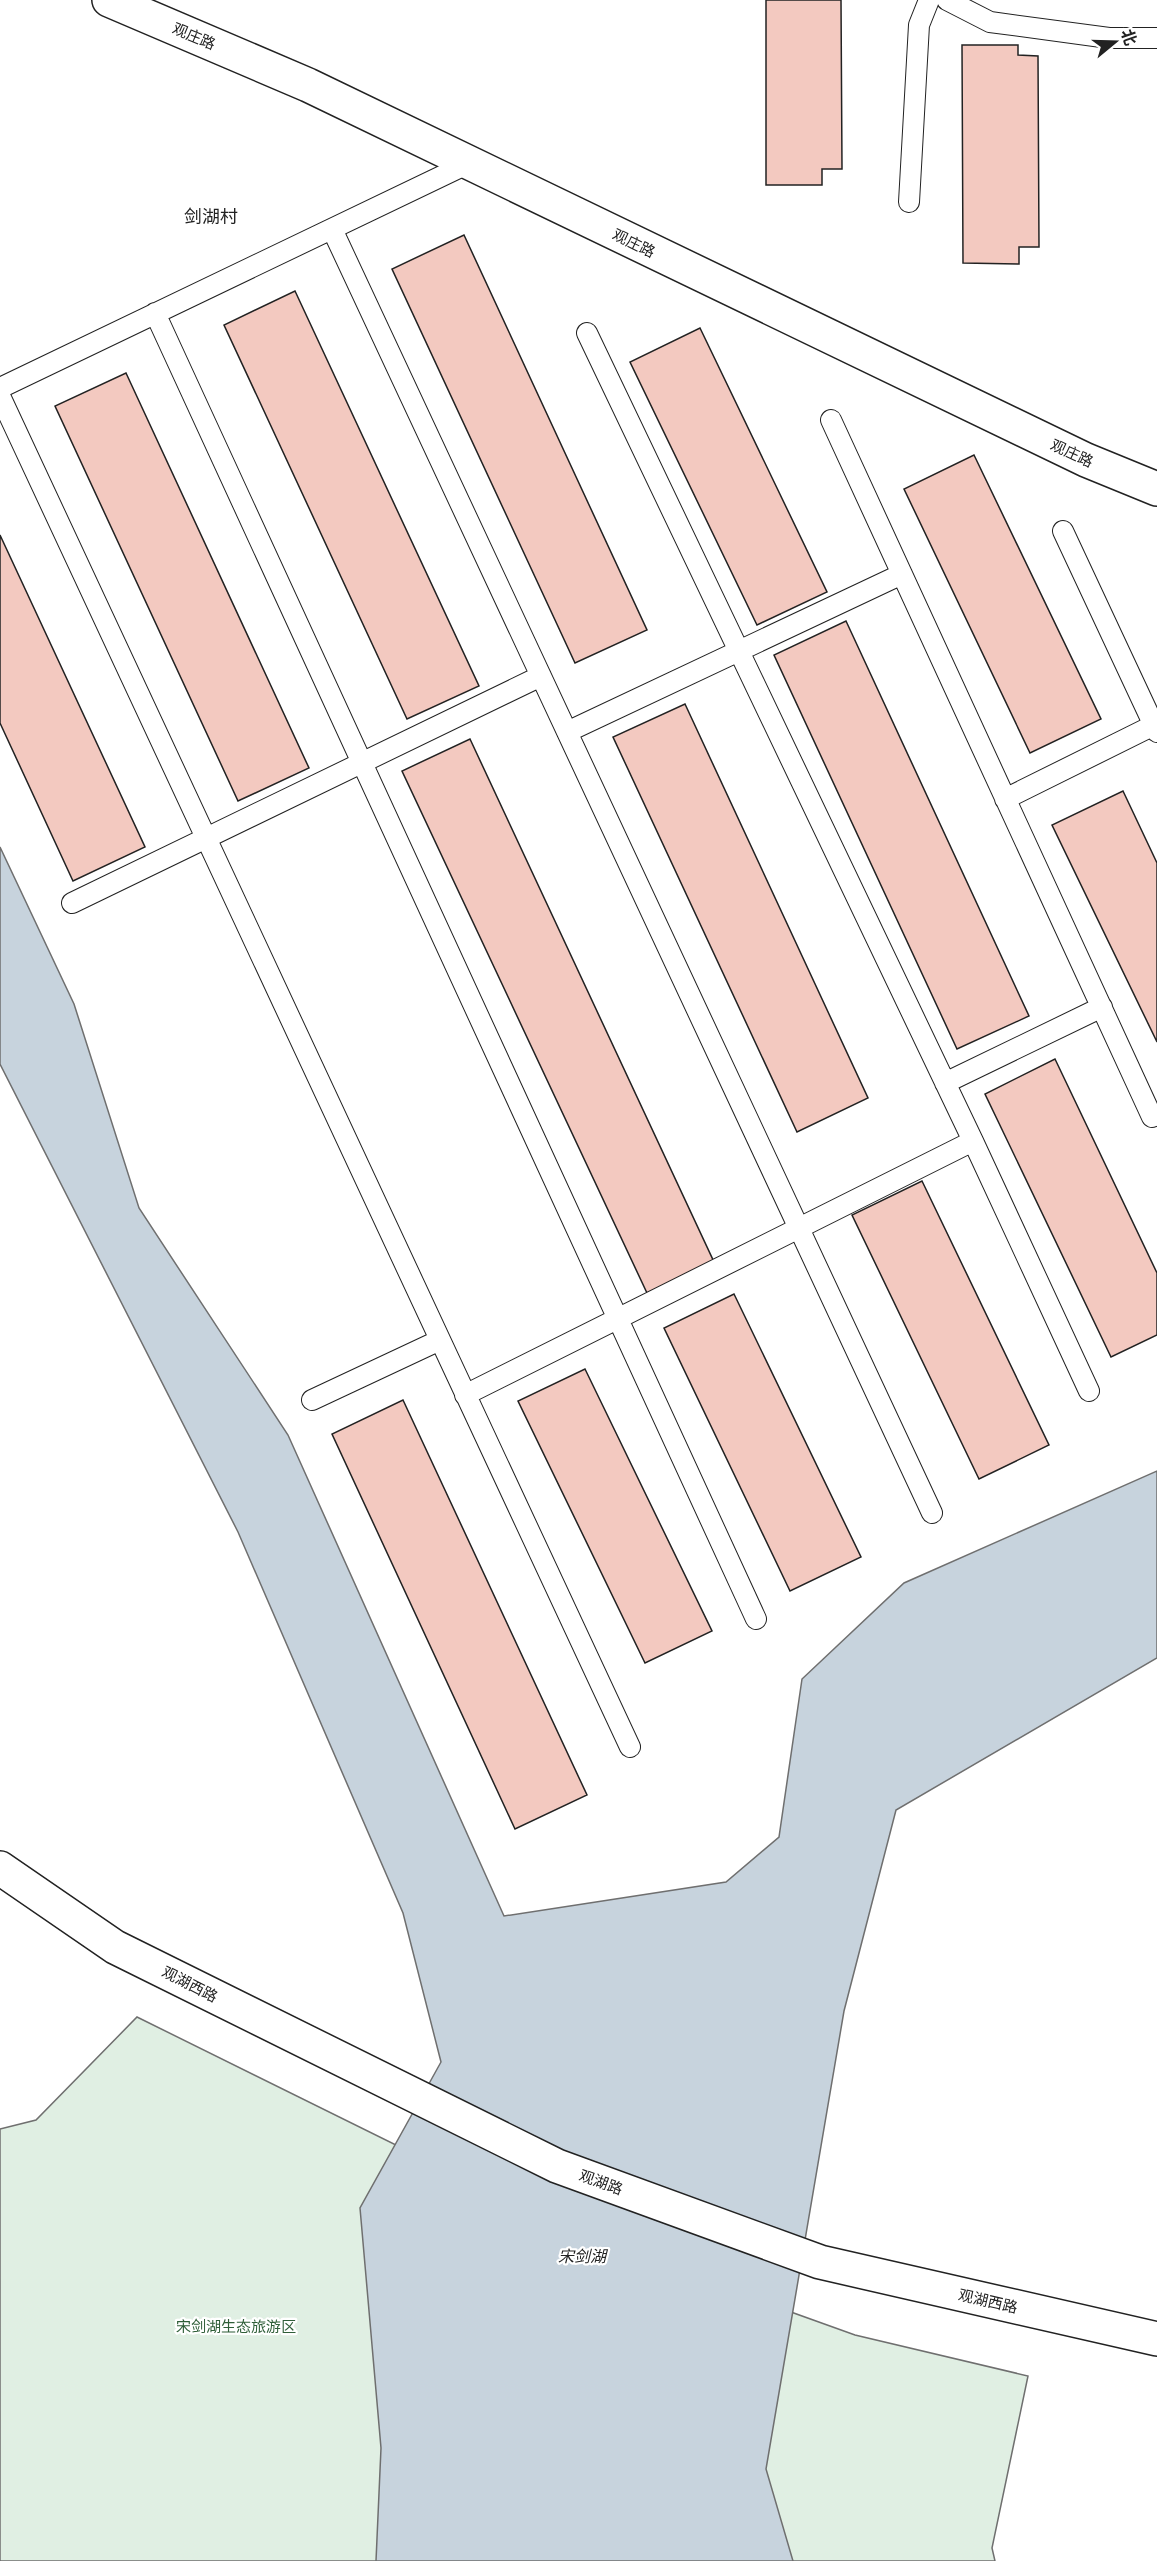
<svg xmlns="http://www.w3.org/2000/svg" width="1157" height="2561" font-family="Quicksand,'Noto Sans SC',sans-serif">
<rect width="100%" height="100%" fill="#fff"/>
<path fill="#e0efe3" stroke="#6f6f6f" stroke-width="1.5" d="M137,2017L582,2237L855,2335L1028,2376L992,2548L995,2561H0V2129L36,2120Z"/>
<path fill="#c7d3dd" stroke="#6f6f6f" stroke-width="1.5" d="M0,847L74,1004L139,1208L288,1435L504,1916L726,1882L779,1837L802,1679L904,1583L1157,1471V1658L896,1810L844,2011L766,2469L793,2561H376L381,2448L360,2208L441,2062L403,1913L238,1532L0,1064Z"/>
<path fill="#f3c9c0" stroke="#222" stroke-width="1.5" d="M766,0H841L842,169H822V185H766Z
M962,45H1018V55L1038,56L1039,247H1019V264L963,263Z
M464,235L647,630L575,663L392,269Z
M295,291L479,686L407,719L224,325Z
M700,328L827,592L757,625L630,362Z
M126,373L309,768L238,801L55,406Z
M974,455L1101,719L1030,753L904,489Z
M0,535L145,847L73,881L0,723Z
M846,621L1029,1016L957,1049L774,655Z
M685,704L868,1098L797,1132L613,737Z
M470,739L714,1262L647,1293L402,771Z
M1123,791L1157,863V1042L1052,825Z
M1055,1059L1157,1273V1335L1111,1357L985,1094Z
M922,1181L1049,1445L979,1479L852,1215Z
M734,1294L861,1557L790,1591L664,1328Z
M585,1369L712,1631L645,1663L518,1401Z
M403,1400L587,1795L515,1829L332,1434Z"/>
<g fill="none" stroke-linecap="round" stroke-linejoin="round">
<defs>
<path id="service" d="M947,0L990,22L1109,38H1157
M909,202L919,25L929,0
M332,229L932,1513
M155,313L756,1619
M587,333L973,1141L1089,1391
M0,388L469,163
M0,396L630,1747
M831,420L1152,1117
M1063,531L1157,732
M567,732L902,574
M1005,799L1154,725
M72,903L541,676
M945,1083L1102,1007
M465,1395L973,1141
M312,1400L440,1340"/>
<path id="minor" d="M109,0L308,85L1086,460L1157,489"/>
<path id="tertiary" d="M0,1868L115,1947L557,2166L820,2262L1157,2339"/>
</defs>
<use href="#service" stroke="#222" stroke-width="22"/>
<use href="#minor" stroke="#222" stroke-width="36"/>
<use href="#tertiary" stroke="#222" stroke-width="36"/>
<use href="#service" stroke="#fff" stroke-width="20"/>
<use href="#minor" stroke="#fff" stroke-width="33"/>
<use href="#tertiary" stroke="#fff" stroke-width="33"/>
</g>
<g text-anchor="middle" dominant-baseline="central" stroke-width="4.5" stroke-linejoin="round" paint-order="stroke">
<g font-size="15" fill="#222" stroke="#fff">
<text transform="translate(194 36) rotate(23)">观庄路</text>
<text transform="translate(634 243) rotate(26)">观庄路</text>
<text transform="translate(1072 453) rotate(25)">观庄路</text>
<text transform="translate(190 1984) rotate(27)">观湖西路</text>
<text transform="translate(601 2182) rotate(20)">观湖路</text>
<text transform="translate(988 2301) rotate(13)">观湖西路</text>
</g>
<g font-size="15" fill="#2f5e38" stroke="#fff">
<text x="236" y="2326">宋剑湖生态旅游区</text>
</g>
<g font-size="16" font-style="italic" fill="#222" stroke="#fff">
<text x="582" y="2256">宋剑湖</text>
</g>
<g font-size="18" fill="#222" stroke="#fff">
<text x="211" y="216">剑湖村</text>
</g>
</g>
<g transform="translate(1115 42) rotate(71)" stroke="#ffffff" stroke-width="4.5" paint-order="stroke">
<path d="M0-4.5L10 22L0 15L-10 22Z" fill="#222222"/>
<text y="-9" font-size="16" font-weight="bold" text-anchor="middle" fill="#222222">北</text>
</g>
</svg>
